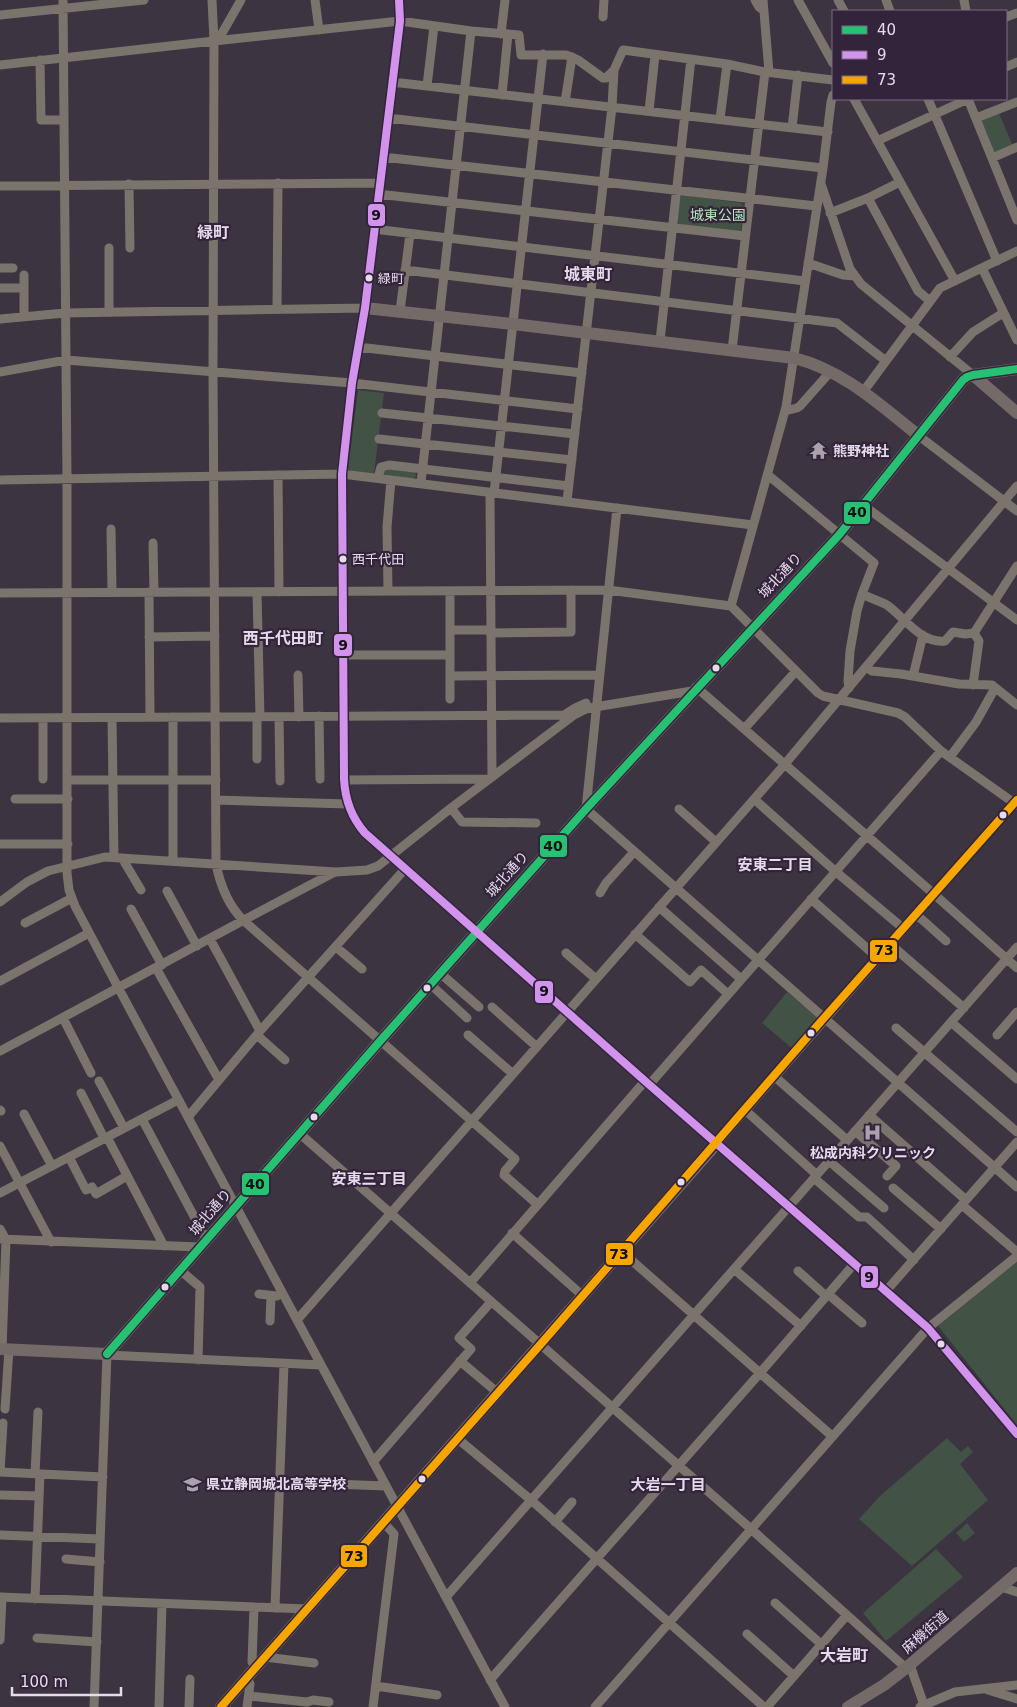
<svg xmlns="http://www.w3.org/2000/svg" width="1017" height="1707" font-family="'DejaVu Sans','Noto Sans JP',sans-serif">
<rect width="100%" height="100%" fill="#3c3440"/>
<path fill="#425245" d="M998,111L1013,146L995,154L979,121Z
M682,195L741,203L744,206L741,230L738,232L678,224L676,222L680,198Z
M358,390L384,393L374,474L348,470Z
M384,468L415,472L416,476L413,479L384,476L382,474Z
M787,992L818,1018L793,1049L762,1023Z
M1017,1260V1425L938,1326Z
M947,1438L961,1452L968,1446L973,1452L960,1464L988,1500L912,1566L859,1519L880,1496Z
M967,1523L975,1533L964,1542L956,1533Z
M936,1549L963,1577L886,1641L863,1613Z"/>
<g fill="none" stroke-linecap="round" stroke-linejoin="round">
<path stroke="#7a746d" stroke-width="9" d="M63,0L67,479V873L69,890L75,906L119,989L505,1707
M212,0L214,41L213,371L216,864C220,884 228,905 243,920L515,1159L505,1171L504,1175L537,1204
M315,0L319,30
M399,0L400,21L365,308L352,383L342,474L344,779C345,799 351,817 365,833L645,1081L928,1328L1017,1434
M755,0L759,7L764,11
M763,0L769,72
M798,0L833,63
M838,0L844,11
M886,0L890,11
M964,0L966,11
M0,15L144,0
M603,17L604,0
M1006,17L1017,13
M501,34L505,0
M214,41L400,21L471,31L519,35L521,55H566L578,60L603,78H606L614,70
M40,60L41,120H64
M0,65L214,41L221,35L241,0
M1006,67L1017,62
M392,82L828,132
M427,86L434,26
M502,95L508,34
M833,95L831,102L823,168L786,407L731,606L818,693L823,696L898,713L905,717L941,751L1017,805
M854,99L955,281
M928,99L997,261
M968,99L1017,220
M565,102L572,57
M649,111L655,55
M388,118L823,168
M976,118L1017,102
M720,119L727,64
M792,128L798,75
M877,141L968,99
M383,157L816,206
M992,158L1017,147
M129,184L130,248
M821,184L850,269L861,284L973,375
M0,186L380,183
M378,194L745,236
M868,198L918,291L930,301
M830,213L868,198L900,182
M374,229L805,281
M109,248V312
M808,263L843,275L855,276
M0,268H13
M982,268L1017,340
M405,270L837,323L886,361
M0,288H24
M277,309L278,183
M400,311L410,234
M24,316V275
M0,319L65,313L365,308
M660,341L691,59
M358,347L582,373
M732,350L765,72
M950,357L973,332L1003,313
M0,372L66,360L352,383L578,409
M863,392L940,288L1017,251
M785,411L797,408L800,406L831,371
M382,413L575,434
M919,436L1017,511
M379,439L572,460
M278,475L279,592
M768,475L874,563L862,594L857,611L850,651L848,681L849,688
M378,478L381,467L389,465L569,486
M0,480L342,474L753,525
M421,483L471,31
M490,493L492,777
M494,493L543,54
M567,501L612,107L614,70L623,50L727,64L765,72L833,80
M863,505L1017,620
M617,508L586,809L1017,1187
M111,529L112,592
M153,543L154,592
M388,591L387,527L391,480
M149,592L150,717
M257,592L260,717
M0,593L608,590L731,606
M862,594C870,598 879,601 887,605C904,617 921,644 945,641L953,632L965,634L974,633L1017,566
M450,630H490
M490,633L571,632V590
M149,637L215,636
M344,655H450
M866,667L872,671L901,674L959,684L992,685L1017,705
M298,675L299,717
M450,676L599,675
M913,676L923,635
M973,685L979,641L974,633
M696,687L935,895L1017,968
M450,699V591
M319,716L320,779
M173,717V861
M257,717V759
M279,717L280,781
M0,718L564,715L575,708L586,703
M43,718V779
M112,718L114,857
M744,729L796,671
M950,757L976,722L995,688
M68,780H216
M344,780L488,779
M15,799H68
M754,799L835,871L904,929
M216,800L348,804
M451,808L462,822L536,823
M679,809L716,842
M0,844H68
M122,858L141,890
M167,891L197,946
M600,893L606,883L634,852
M811,899L878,958
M0,902L27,882L48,871L105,857L336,872L367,870L378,866L451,808L574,715L586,709L595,707L692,691
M659,907L741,979
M131,909L162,965
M917,915L946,941
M25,923L72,898
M635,934L690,982L701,970L728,994
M210,939L260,1031
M890,944L964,1008
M336,947L362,969
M566,953L596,979
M156,968L219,1080
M440,973L479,1007
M0,981L89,933
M430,984L467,1018
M492,1007L537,1047
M63,1018L91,1073
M951,1022L1017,1079
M896,1028L1017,1132
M257,1035L285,1060
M468,1035L513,1074
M997,1035L1017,1012
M0,1051C112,992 223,930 335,872
M774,1076L847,1140
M99,1081L124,1128
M649,1085L941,751
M81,1093L104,1138
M0,1110L1,1111
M745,1110L817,1175
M24,1114L52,1166
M869,1115L966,1200
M188,1117L260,1031L405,869
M142,1119L206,1239
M855,1131L896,1166L887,1176
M299,1133L751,1529L906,1668
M107,1137L164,1246
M716,1144L1017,800
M0,1146L51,1242
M69,1157L86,1190L92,1187L96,1194L127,1176
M829,1161L884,1208
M814,1178L859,1217H867L914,1260
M893,1188L941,1229
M0,1193L178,1100
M962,1205L1017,1252
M0,1229L6,1240L2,1349
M512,1233L583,1296
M0,1239L199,1247
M622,1252L832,1436
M734,1269L801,1326
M180,1270L200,1287L198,1360
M798,1271L826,1296
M470,1283L645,1081
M886,1291L1017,1142
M259,1294L277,1296
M828,1294L862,1323
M297,1320L785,764L1017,486
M270,1321L271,1296
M107,1355L321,1365
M460,1361L498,1393
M5,1409L9,1349
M458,1439L531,1500L764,1707
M373,1462L471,1349L459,1338L491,1302
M0,1472L103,1477
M0,1472L3,1423
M35,1474L38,1412
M280,1482L386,1486
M0,1495L39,1496
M555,1522L572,1502
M0,1535L100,1539
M66,1559L100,1562
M1001,1587L1017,1592
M0,1597L308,1609
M446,1597L1017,947
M35,1599L40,1474
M775,1603L821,1644
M254,1607L252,1662L257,1667
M275,1608L284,1364
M747,1634L794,1676
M37,1638L97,1642
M0,1640L2,1597
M265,1657L314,1663
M910,1665L924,1705
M490,1680L760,1373L854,1264
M376,1686L437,1695
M988,1690L1017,1699
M249,1696L307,1702L313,1700L329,1702
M94,1707L107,1354
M159,1707L162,1604
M189,1707L190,1679
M247,1707L250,1684L247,1678
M373,1707L394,1534L383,1522
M595,1707L928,1328L1017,1256
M767,1707L847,1615
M920,1707L955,1692L1017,1685"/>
<path stroke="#746b69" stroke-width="12" d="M365,308L513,324L794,358C843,370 880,405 919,436
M973,375L1017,413
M0,1349L107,1354L381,1040L586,809L839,535L963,380L967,377L973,375L1017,369
M221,1707L716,1144
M848,1707L884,1685L906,1668L1017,1573"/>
<defs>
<path id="bus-1" d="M107,1354L381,1040L586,809L839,535L963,380L967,377L973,375L1017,369"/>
<path id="bus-2" d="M399,0L400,21L365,308L352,383L342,474L344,779C345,799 351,817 365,833L645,1081L928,1328L1017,1434"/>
<path id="bus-3" d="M221,1707L540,1345L824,1018L1017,800"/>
</defs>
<use href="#bus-1" stroke="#33243c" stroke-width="11"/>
<use href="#bus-2" stroke="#33243c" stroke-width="11"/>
<use href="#bus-3" stroke="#33243c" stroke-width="11"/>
<use href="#bus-1" stroke="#26c172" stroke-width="8"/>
<use href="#bus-2" stroke="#d193ec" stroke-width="8"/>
<use href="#bus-3" stroke="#f7a600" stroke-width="8"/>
</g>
<defs>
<symbol id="temple-bare" viewBox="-9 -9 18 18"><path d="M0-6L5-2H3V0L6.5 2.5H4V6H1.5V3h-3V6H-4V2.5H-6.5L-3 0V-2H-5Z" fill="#aaa1af" stroke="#33243c" stroke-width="2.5" paint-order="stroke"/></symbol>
<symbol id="hospital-bare" viewBox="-9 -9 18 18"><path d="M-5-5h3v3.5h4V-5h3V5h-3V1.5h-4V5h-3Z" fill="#aaa1af" stroke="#33243c" stroke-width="2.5" paint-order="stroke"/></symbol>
<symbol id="school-bare" viewBox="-9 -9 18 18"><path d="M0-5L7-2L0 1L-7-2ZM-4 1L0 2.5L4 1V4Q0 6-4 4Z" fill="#aaa1af" stroke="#33243c" stroke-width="2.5" paint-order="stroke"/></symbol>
</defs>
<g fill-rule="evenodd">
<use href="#temple-bare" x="806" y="438" width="25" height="25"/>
<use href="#hospital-bare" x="860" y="1120" width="25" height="25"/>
<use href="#school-bare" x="180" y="1472" width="25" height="25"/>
</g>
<g fill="#e5dbeb" stroke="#33243c" stroke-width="2">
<circle cx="369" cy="278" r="4.5"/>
<circle cx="343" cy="559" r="4.5"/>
<circle cx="716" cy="668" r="4.5"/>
<circle cx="1003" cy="815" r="4.5"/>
<circle cx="427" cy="988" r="4.5"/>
<circle cx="811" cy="1033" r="4.5"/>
<circle cx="314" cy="1117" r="4.5"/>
<circle cx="681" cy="1182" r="4.5"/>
<circle cx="165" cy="1287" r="4.5"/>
<circle cx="941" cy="1344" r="4.5"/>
<circle cx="422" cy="1479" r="4.5"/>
</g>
<g text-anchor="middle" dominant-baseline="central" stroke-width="4.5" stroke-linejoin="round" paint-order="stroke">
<g font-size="13" fill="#e5dbeb" stroke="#33243c" text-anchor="start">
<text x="378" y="278">緑町</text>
<text x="352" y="559">西千代田</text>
</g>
<g font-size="14" fill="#b4e5bb" stroke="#33243c">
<text x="718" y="215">城東公園</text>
</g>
<g font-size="14" font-weight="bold" fill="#e5dbeb" stroke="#33243c" text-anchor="start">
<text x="833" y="451">熊野神社</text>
<text x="873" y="1153" text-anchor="middle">松成内科クリニック</text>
<text x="206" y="1484">県立静岡城北高等学校</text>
</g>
<g font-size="14" fill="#e5dbeb" stroke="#33243c">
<text transform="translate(780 575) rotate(-47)">城北通り</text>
<text transform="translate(507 874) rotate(-48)">城北通り</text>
<text transform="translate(210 1212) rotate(-49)">城北通り</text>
<text transform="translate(925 1632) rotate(-41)">麻機街道</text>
</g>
<g font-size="15" font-weight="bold" fill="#e5dbeb" stroke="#33243c">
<text x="775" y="865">安東二丁目</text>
<text x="369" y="1179">安東三丁目</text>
<text x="668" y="1485">大岩一丁目</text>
</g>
<g font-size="16" font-weight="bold" fill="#e5dbeb" stroke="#33243c">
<text x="213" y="232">緑町</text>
<text x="588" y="274">城東町</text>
<text x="283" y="638">西千代田町</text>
<text x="844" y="1655">大岩町</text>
</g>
</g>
<g stroke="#33243c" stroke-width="2">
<rect x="367" y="203" width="19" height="24" rx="5" fill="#d193ec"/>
<rect x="843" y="501" width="28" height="24" rx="5" fill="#26c172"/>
<rect x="333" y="633" width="20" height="24" rx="5" fill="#d193ec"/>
<rect x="539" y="834" width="29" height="24" rx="5" fill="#26c172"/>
<rect x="869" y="939" width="29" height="24" rx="5" fill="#f7a600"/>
<rect x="534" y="980" width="20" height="24" rx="5" fill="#d193ec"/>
<rect x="241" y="1172" width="29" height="24" rx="5" fill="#26c172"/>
<rect x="605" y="1242" width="29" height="24" rx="5" fill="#f7a600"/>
<rect x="860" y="1265" width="19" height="24" rx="5" fill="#d193ec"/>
<rect x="340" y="1544" width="28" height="24" rx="5" fill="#f7a600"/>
</g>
<g font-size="14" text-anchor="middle" font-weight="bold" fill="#111">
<text x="376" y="220">9</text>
<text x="857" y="517">40</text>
<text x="343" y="650">9</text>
<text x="553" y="851">40</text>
<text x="884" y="955">73</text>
<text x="544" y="996">9</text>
<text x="255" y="1189">40</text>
<text x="619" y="1259">73</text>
<text x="869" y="1282">9</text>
<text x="354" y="1561">73</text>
</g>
<rect x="832" y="10" width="175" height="90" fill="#33243c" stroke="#7a6d82"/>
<rect x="842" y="26" width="25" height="8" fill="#26c172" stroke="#7a6d82"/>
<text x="877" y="35" font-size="15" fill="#e5dbeb">40</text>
<rect x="842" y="51" width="25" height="8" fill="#d193ec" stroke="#7a6d82"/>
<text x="877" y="60" font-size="15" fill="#e5dbeb">9</text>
<rect x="842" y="76" width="25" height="8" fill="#f7a600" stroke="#7a6d82"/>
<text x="877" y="85" font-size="15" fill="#e5dbeb">73</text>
<path d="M12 1687v8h109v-8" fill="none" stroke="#e5dbeb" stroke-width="2.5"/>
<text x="20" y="1687" font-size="15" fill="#e5dbeb" stroke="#33243c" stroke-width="4" paint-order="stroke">100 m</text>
</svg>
